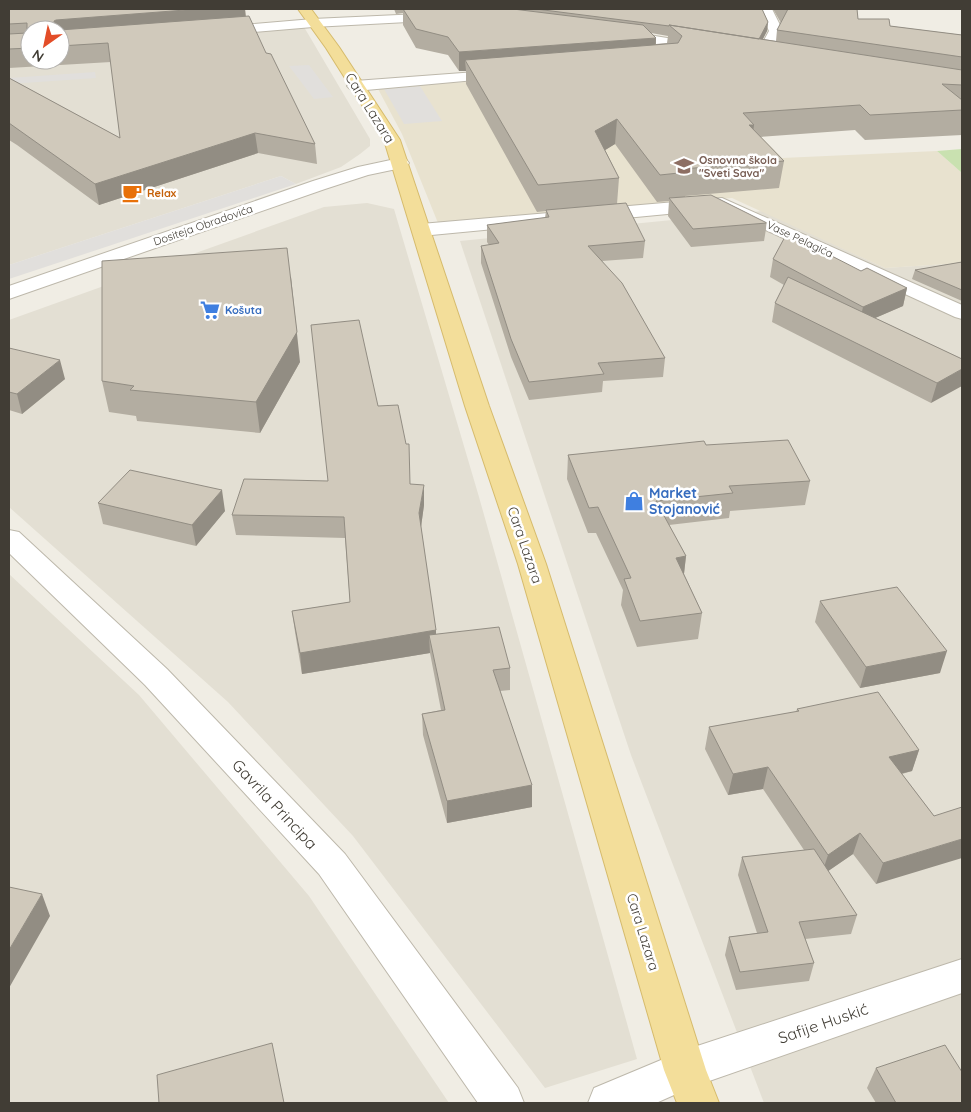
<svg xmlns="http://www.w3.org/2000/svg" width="971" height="1112" font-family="Quicksand,sans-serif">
<rect width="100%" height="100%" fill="#f0ede4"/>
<path fill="#e3dfd3" d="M304,27L370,139V146L360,154L341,167L296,184L281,176L9,265V50L30,60H60V46Z
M367,203L394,209L479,497L637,1059L545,1088L353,836L228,702L9,507V320L324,207Z
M763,211L885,268L962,263V1103H764L631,755L460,241Z
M9,574L139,695L309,896L449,1103H9Z"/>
<path fill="#e8e2cf" d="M694,69L782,158L937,151L962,173V263L885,268L732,198L438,223L402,134L377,87Z"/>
<path fill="#c9e1b0" d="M962,149V173L937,151Z"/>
<path fill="#e1dfdc" d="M309,65L333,97L314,99L289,66Z
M95,72L96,78L9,84V78Z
M420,86L442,121L404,124L384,89Z
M281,176L296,184L9,279V265Z"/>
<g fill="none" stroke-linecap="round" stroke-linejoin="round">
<defs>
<path id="minor" d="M759,9H772L783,31L769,57L767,60H757L755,57L769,31Z
M441,13L448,17L446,20L313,27L217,35L210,31L217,27L313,19Z
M618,30L704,44L709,45L711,48L709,51L704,52L613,37L611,34Z
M503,70L508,71L510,74L508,77L355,91L350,89L347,86L350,83L355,81Z
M400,158L406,159L409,163L406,167L368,175L325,189L9,299V286L313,181L358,167Z
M722,198L962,305V319L955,317L720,209L594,221L587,219L585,215L587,211L594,209Z
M549,213L556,215L558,219L556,223L421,236L414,234L412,230L414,226L421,224Z
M9,530L19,532L167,669L345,854L518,1088L524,1103H478L319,874L145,685L9,553Z
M962,959V993L692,1087L656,1103H588L594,1088L685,1050Z"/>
<path id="major" d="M298,9H311L339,47L400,140L489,406L546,564L706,1070L719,1103H677L664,1070L518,564L465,406L384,140L326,48Z"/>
</defs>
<use href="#minor" stroke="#bdb8ab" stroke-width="2"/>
<use href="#major" stroke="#d6bb6c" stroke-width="2"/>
<use href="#minor" fill="#fff" fill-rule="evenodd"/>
<use href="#major" fill="#f3de9a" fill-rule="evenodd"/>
</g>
<path fill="#b3ada1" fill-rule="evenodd" d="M9,9H245L246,17L315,144L317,164L258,153L99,205L17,145L9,140V78L120,138L111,62L9,68ZM30,30H60V60H30Z
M394,9H762L768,22L767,31L763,39L776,41L777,30L781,23L773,9H857L858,19L890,26L962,35V135L865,140L855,130L760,137L784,161L779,188L685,196V197L767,223L764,241L691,247L668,216L669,201L657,202L615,144L605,150L619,178L617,204L645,241L643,258L602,261L665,358L663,377L603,381L602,392L529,400L511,357L481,263V246L489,245L487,242V225L545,218L546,211L537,212L466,84V71H459L448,55L416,48L403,25V13L396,14ZM651,33L668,36L667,43L656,44V38Z
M773,259L861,271L907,288L903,306L875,318L962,359L931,403L772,322L775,303L784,285L770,277Z
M962,262V301L912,279L915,270Z
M9,348L65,379L22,414L9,410Z
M300,362L260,433L137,421L136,416L109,412L102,381Z
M378,406L410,484L424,505L421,527L436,634L510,668V690L500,691L532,807L447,823L423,735L422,714L441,710L430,653L302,674L295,632L292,611L350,602L345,538L236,535L232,515L328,481Z
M706,445L810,481L805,505L730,511L729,518L669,525L686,556L684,574L702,613L698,639L637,647L621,605L623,590L596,533H588L567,479L568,455Z
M98,503L225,511L196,546L103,524Z
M820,601L940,673L860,688L815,622Z
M797,709L919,750L912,771L902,774L934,816L876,884L853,854L828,871L857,915L851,934L805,939L814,963L809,981L736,990L725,955L729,937L757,933L738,875L742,857L804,850L763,789L728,795L705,749L709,727L796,712Z
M876,1068L962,1103H876L867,1088Z"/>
<path fill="#928d83" d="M198,9H245L246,22L55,30L54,21L56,20Z
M367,9H386L367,10Z
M768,22L767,31L757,50L758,41Z
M656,38L655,56L465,60L466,71H459V52Z
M617,119L615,144L594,157L595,131Z
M749,125H754L751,151Z
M255,133L258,153L99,205L95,184Z
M291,277L300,362L260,433L256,402Z
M907,288L903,306L859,325L863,307Z
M60,360L65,379L22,414L17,394Z
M962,369V386L931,403L937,383Z
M424,485V505L420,534L419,513Z
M222,490L225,511L196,546L192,525Z
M686,556L683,582L676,558Z
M436,630V652L429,635L430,653L302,674L300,653Z
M947,651L940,673L860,688L866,667Z
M919,750L912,771L883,778L889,757Z
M768,767L763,789L728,795L733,774Z
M532,785V807L447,823V801Z
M860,833L853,854L821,876L828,855Z
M962,839V858L876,884L883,863Z
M42,894L50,916L9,988V950Z"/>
<path fill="#d0c9bb" stroke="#928d83" d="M9,9H198L56,20L54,21L55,30H30V48L9,49V34L27,33V23L9,24Z
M403,9H513L643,25L656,38L459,52L448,37L416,29Z
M536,9H762L768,22L759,39L669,25V26Z
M788,9H857L858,19H889L890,26L962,35V57L777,30Z
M249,16L266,53L271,54L315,144L255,133L95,184L9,123V78L120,138L108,43L60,46V30Z
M669,25L962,70V85L942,84L962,100V110L870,115L860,105L743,113L754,125H749L784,161L682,169L688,172L660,175L617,119L595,131L619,178L538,185L465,60L678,43L682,36Z
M711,195L767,223L693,229L669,198Z
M626,203L645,241L588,246L622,283L665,358L598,363L604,374L529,382L511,339L481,246L499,243L487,225L549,217L546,210Z
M787,233L861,271L867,268L907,288L863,307L773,259Z
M287,248L297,332L256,402L130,390L134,386L102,381V261Z
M962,262V290L915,270Z
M788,277L962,359V369L937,383L775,303Z
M359,320L378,406L398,405L406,444H409L410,484L424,485L419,513L436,630L300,653L292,611L350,602L344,517L232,515L244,479L328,481L311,325Z
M9,348L60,360L17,394L9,392Z
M788,440L810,481L729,486L733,493L656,501L686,556L676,558L702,613L640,621L624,579L631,578L598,507L589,508L568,455L704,441L706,445Z
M130,470L222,490L192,525L98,503Z
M897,587L947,651L866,667L820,601Z
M499,627L510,668L493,670L532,785L447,801L422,714L445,710L429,635Z
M878,692L919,750L889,757L934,816L962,807V839L883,863L860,833L828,855L768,767L733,774L709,727L799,711L797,709Z
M814,849L857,915L799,922L814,963L740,972L729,937L768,932L742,857Z
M9,887L42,894L9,950Z
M272,1043L284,1103H159L157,1075Z
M945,1045L962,1072V1103H896L876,1068Z"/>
<defs>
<symbol id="school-bare" viewBox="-9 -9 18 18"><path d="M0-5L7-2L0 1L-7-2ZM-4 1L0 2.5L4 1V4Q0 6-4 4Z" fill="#8d6e63" stroke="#fff" stroke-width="2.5" paint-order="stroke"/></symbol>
<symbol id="cafe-bare" viewBox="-9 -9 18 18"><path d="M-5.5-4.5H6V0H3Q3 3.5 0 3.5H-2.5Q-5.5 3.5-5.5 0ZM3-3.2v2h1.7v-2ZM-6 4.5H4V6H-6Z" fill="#e8710a" stroke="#fff" stroke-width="2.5" paint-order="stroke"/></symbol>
<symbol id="supermarket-bare" viewBox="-9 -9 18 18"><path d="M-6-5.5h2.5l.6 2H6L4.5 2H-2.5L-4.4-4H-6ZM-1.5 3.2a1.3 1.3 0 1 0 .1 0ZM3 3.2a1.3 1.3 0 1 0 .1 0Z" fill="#3f7fe0" stroke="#fff" stroke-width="2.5" paint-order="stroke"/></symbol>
<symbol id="shop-bare" viewBox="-9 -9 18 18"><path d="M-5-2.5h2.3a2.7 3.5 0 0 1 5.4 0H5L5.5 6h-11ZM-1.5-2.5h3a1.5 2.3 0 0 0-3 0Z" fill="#3f7fe0" stroke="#fff" stroke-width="2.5" paint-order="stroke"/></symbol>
</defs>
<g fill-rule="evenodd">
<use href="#school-bare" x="670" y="152" width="28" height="28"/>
<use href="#cafe-bare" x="118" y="179" width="28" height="28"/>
<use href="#supermarket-bare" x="196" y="296" width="28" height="28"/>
<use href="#shop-bare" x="620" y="487" width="28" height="28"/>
</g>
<g text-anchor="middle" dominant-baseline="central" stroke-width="5" stroke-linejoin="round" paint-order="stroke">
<g font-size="11" font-weight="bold" fill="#785e54" stroke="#fff" text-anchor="start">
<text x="699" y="160">Osnovna škola<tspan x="699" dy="13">"Sveti Sava"</tspan></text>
</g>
<g font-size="11" font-weight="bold" fill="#c56008" stroke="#fff" text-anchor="start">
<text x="147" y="193">Relax</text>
</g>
<g font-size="11" fill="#413d35" stroke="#fff">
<text transform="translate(203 225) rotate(-19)">Dositeja Obradovića</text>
<text transform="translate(800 239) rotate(25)">Vase Pelagića</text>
</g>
<g font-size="11" font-weight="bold" fill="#366cbe" stroke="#fff" text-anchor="start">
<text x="225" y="310">Košuta</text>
</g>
<g font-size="14" fill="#413d35" stroke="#fff">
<text transform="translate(370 108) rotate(58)">Cara Lazara</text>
<text transform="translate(525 545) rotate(71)">Cara Lazara</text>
<text transform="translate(643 932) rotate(73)">Cara Lazara</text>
</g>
<g font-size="14" font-weight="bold" fill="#366cbe" stroke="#fff" text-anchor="start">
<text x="649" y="493">Market<tspan x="649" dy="16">Stojanović</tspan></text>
</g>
<g font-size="16" fill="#413d35" stroke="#fff">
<text transform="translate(275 804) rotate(47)">Gavrila Principa</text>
<text transform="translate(823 1023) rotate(-19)">Safije Huskić</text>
</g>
</g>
<rect width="971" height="1112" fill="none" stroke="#413d35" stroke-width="20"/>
<g transform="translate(45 45) rotate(213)"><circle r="24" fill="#ffffff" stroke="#b3b1ae"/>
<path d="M0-4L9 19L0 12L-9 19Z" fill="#e34d28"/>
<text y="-8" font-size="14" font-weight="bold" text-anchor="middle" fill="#413d35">N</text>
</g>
</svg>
